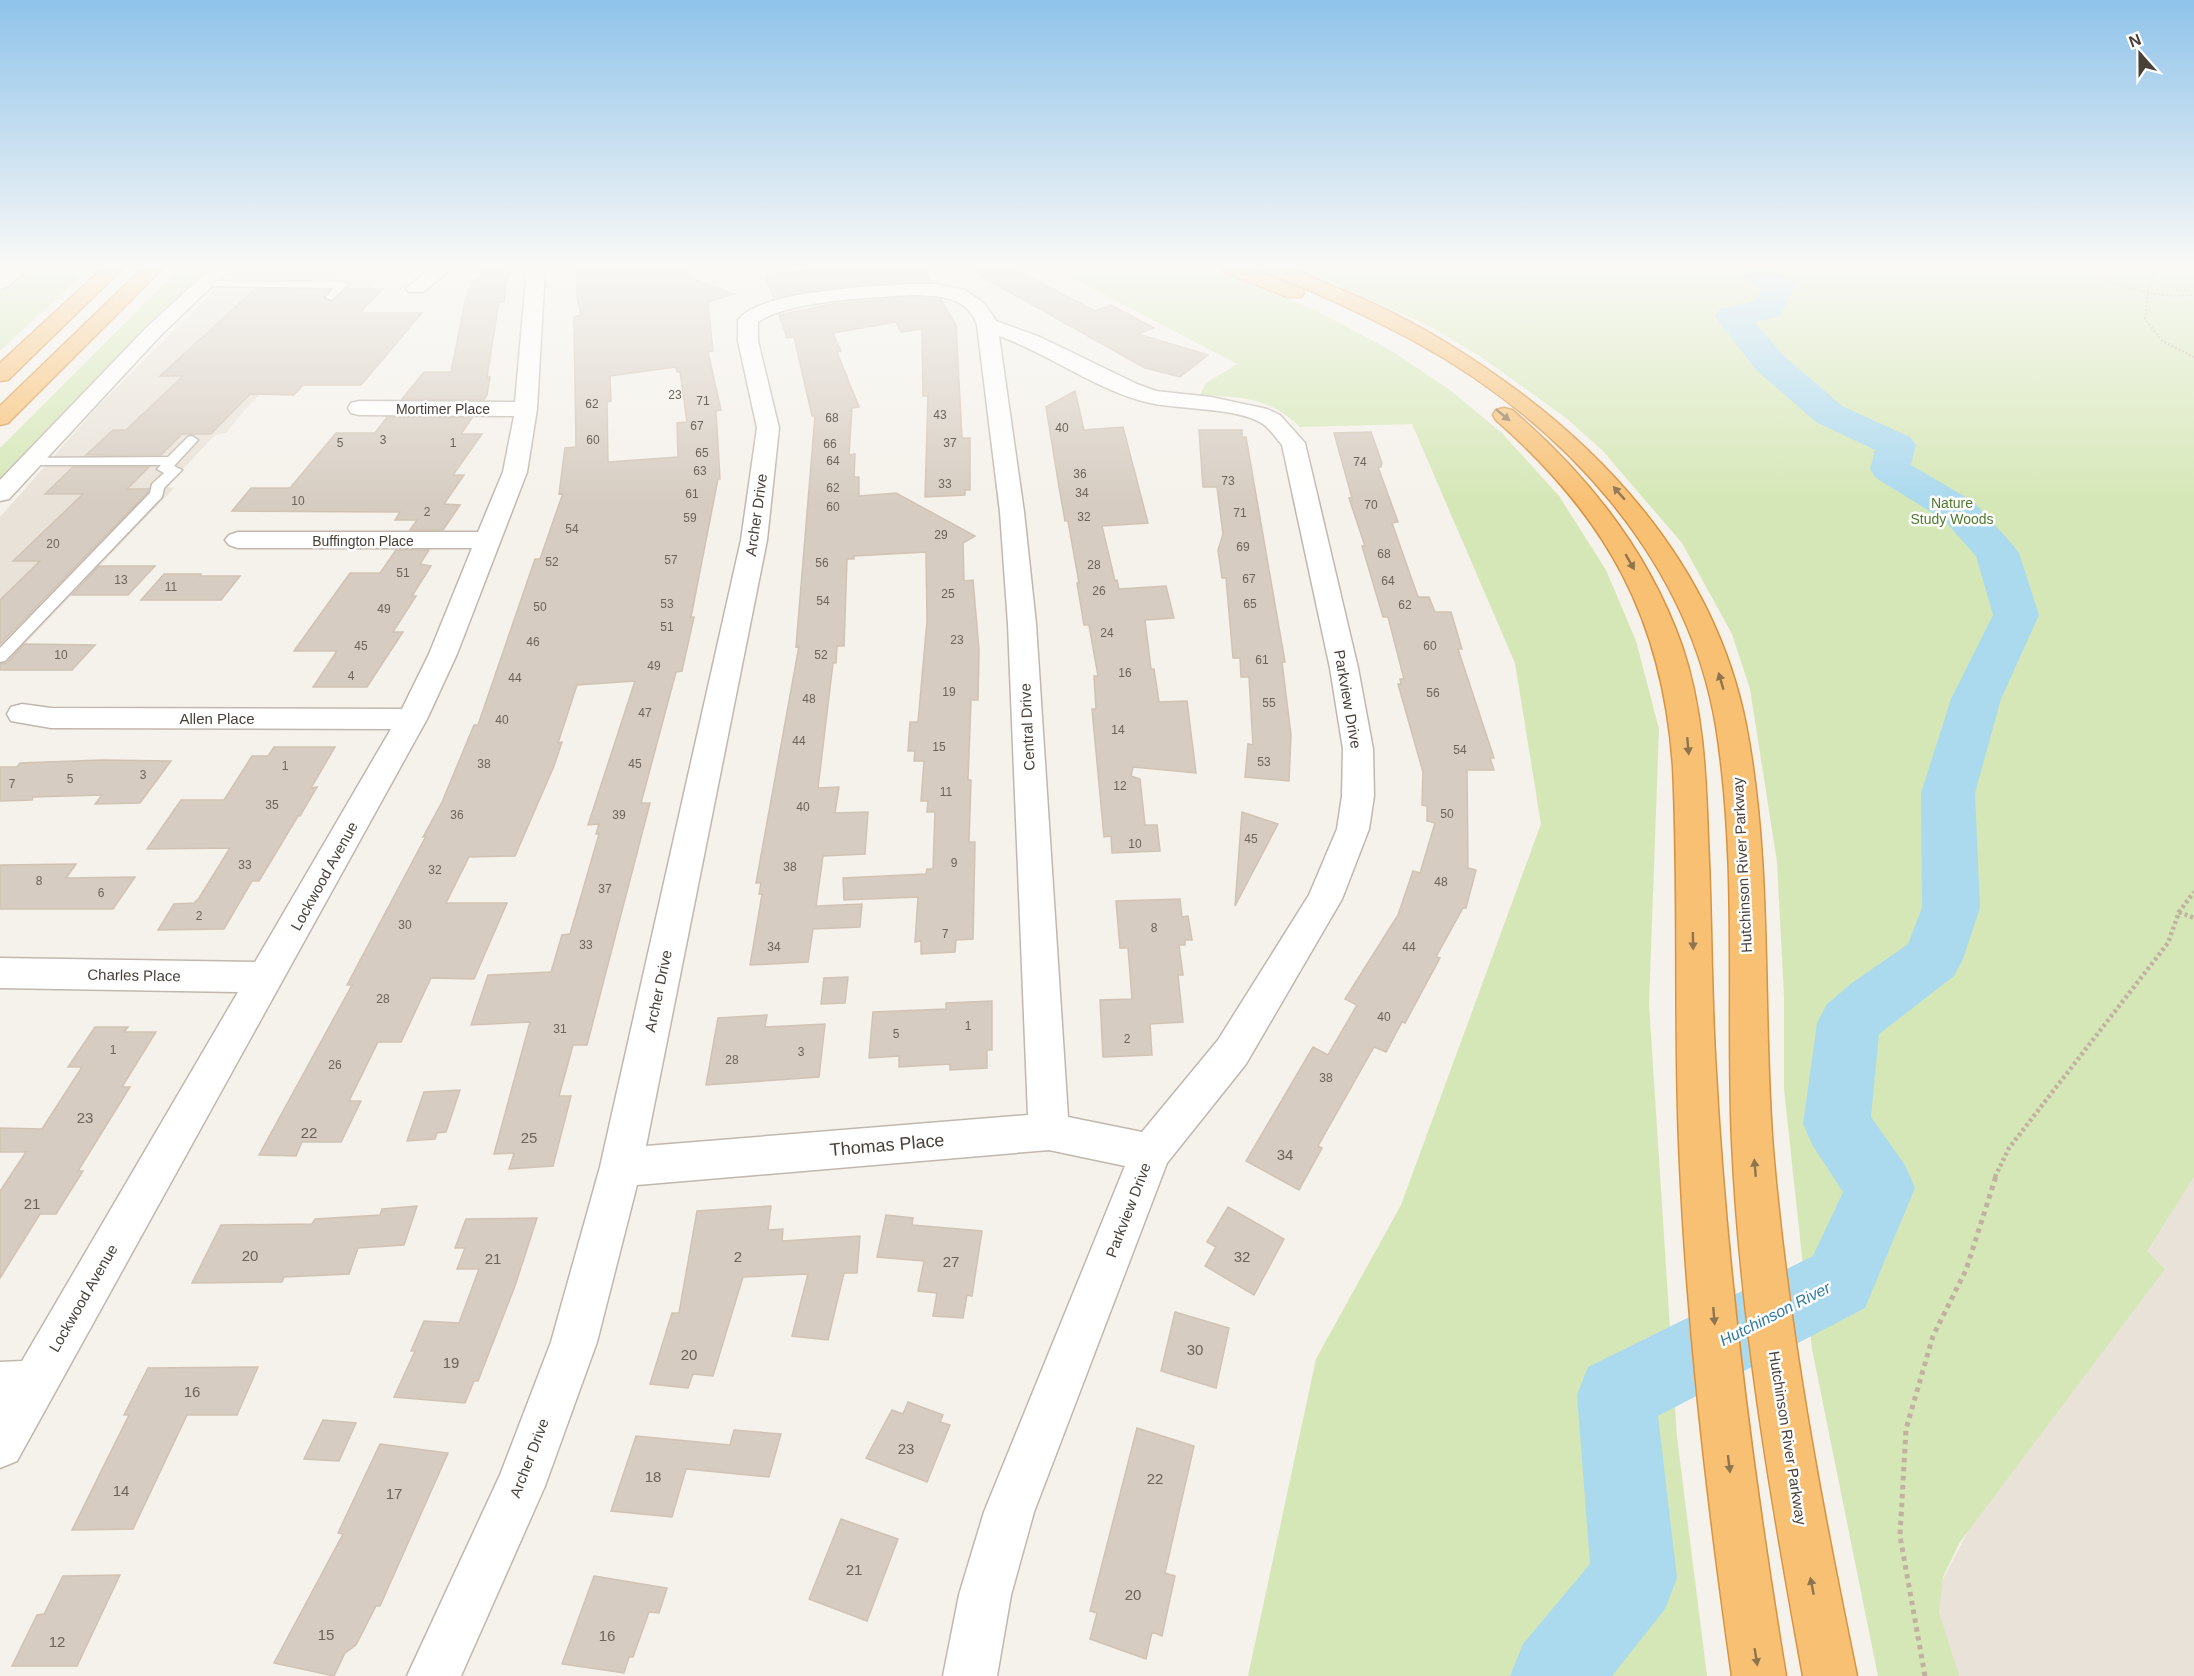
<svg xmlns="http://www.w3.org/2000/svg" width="2194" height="1676" font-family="Helvetica,sans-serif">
<rect width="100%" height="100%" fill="#f5f1eb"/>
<path fill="#e9e2d9" d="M225,280H378L360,301L249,405L226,433L215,435L166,487L174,488L0,670V517L99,405Z
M2194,1066V1676H1945L1926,1612L2095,1287Z"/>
<path fill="#d5e7b6" d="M30,268H90L0,351V291Z
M180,268H211L155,318L0,479V448Z
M1054,268H1211L1315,310L1392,351L1450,390L1503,434L1559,496L1606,570L1636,641L1659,729L1649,1004L1677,1437L1707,1676H1248L1316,1359L1401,1205L1541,824L1515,663L1412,424L1300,427C1269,397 1241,397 1200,395L1205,384L1237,364Z
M1300,268H2194V1177L2147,1251L2165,1269L1960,1542L1943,1577L1939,1612L1959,1676H1878L1812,1349L1784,1089V996L1777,862L1750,689L1732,634L1682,543L1602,450L1566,418L1484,359L1431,327Z"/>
<path fill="#e4e2df" d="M245,268H347L336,279H232Z"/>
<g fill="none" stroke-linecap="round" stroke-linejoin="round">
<path fill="#abd9ee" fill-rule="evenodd" d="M1734,268C1757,268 1780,265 1795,286L1780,316L1755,322L1782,354L1842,406L1910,437L1916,445L1911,465L1974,502L2012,544L2019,553L2039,615L2001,699L1975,793L1980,908L1963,959L1954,976L1879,1034L1871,1117L1905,1165L1915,1188L1865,1308L1658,1416L1677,1578L1665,1609L1612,1676H1510L1523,1644L1590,1564L1577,1395L1588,1367L1813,1256L1843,1192L1813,1146L1803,1124L1817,1023L1827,1004L1852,983L1908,944L1922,908L1921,793L1951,699L1993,615L1976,556L1944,520L1876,478L1870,469L1875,450L1816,422L1756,370L1720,323L1715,316L1720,309L1755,301L1761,289L1739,275Z"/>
</g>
<path fill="#d6ccc1" stroke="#d1c3b4" stroke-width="1.5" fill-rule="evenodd" d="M482,268H509L504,302H499L487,377H490L487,395L484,400L402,399L424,372H451L466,297L475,280L480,279Z
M577,268H690L691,278L734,294L708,302L713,351L708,352L721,410L716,411L720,479H718L691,617H694L682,671L676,672L641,803H650L587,1045H573L559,1096H571L553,1166L509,1169L514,1153L494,1154L530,1022L471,1025L488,975L551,972L562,935L570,934L599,834H596L599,824L588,825L635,681L577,685L558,743L562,742L554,766L515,856L469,857L446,903H507L474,979L431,978L401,1042H378L349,1101H361L341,1142H302L296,1156L259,1155L352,985H347L426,836L423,837L442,802L474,725H478L535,559H540L563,493L559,494L565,448L576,447L574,317L581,315L577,298ZM676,367L677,372H680L687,422L677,423L678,457L608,462L607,402L611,401L610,376Z
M822,268H924L931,282L845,286L774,299L765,275Z
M974,268H1013L1095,311L1111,305L1154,328L1138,334L1208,355L1180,377L1145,368L972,271Z
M255,289L329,290L324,297L331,302L347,289H382L360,313H422L361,385H303L294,395L250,394L211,434H182L161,455H86L113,430H126L183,376H160Z
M910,297L941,300L956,325L962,438H970V490H965V495L925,497L928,396H923L922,329L901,332L896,322L833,333L841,351L837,352L859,407L852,408L849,455L855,454L854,477H859V496L896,493L975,536L963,543L964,581L973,580L979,650L978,700H971L968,780H971L969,842H975L973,939L956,940L955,952L921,954V941L915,942L918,897L844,900L843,878L926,874L927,869H933L935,812H927L928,801H921L924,761H914L915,751H908L910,722H918L927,621L926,552L854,556V559H847L844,646H837L836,663H833L818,788L839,787L835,813L868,812L865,854L823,856L816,906L862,904L860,927L813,929L808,962L750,965L762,894H759L761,883H756L799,646L796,647L815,416H812L794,337L787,338L779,315L832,304Z
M1075,391L1084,430L1123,427L1148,523L1102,526L1115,581L1117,580L1119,589L1166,586L1174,618L1145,620L1151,669H1154L1159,702L1187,701L1196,773L1133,767L1131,776L1140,779L1145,825H1157L1160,851L1112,853L1111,836L1104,837L1092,709H1096L1094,676H1098L1089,625H1084L1077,583H1079L1068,521H1065L1059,487L1046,407Z
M387,417L472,418L461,434H482L453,475H464L444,504L460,505L443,530H410L417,520H395L400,512L232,511L251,488H290L336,433H375Z
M1199,430H1242V437H1246L1285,662H1282L1291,735L1289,781L1245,777L1248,744L1253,745L1249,677H1241L1240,658H1233L1226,578H1222L1218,550L1223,534L1217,487H1203Z
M1371,432L1382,463L1381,467H1378L1398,522L1392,523L1418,597H1429L1435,612H1451L1462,649H1458L1494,758H1490L1494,770H1467L1468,868L1476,870L1466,908H1463L1436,957L1440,958L1405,1023L1402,1022L1386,1052L1374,1047L1318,1146L1322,1148L1299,1190L1246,1161L1313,1047L1328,1055L1357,1005L1345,999L1398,915L1413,871L1420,873L1435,823L1427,821V806L1422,805L1423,772L1398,684H1401L1400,679H1404L1388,617H1383L1362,546H1365L1349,498H1352L1334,433Z
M73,467H149L127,489H149L148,492L0,644V600L40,561H13L83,494H45Z
M396,550H429L420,564L431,566L412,596H416L393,632H403L367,687H313L337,651H294L350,573H380Z
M99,566H155L128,595H72Z
M164,574H201L200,576H240L221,600H141Z
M24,644L95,645L72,670H0V664L7,663Z
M274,747H335L311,788L317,787L300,816H298L259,881H252L224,929L158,930L174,904L194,903L199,898L230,848L147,849L181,800H224L252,756H268Z
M101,760L171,761L140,803L95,804L102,795L33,797L32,800L0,801V767H17L20,763Z
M1242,812L1278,824L1235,906Z
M76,864L66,878L135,877L113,909H0V865Z
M1180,899L1182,917L1188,916L1192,940H1185V945H1179L1183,975H1178L1183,1022L1150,1024L1152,1055L1103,1057L1100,1000L1132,999L1128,948H1120L1116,901Z
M848,977L845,1003L821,1004L824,978Z
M992,1001V1050H987V1068L950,1070V1064L899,1067V1056L869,1058L873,1012L946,1009V1003Z
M767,1015L765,1027L825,1024L819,1077L706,1085L718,1018Z
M95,1027H128L124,1032H156L122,1087H130L78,1171H83L56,1214H40L0,1278V1191L26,1152H0V1128L42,1129L82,1067H68Z
M460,1090L446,1132L437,1133L435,1139L407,1141L424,1092Z
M417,1206L404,1245L358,1248L349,1274L284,1277L282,1282L192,1283L221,1225L312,1224L315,1219L380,1215L382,1209Z
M771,1206L768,1230L783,1229L782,1241L860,1236L857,1273H844L828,1340L792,1336L808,1274L743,1277L713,1376L693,1374L688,1388L650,1384L672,1313H679L697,1211Z
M1228,1207L1284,1239L1254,1295L1205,1266L1216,1247L1207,1242Z
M886,1215L913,1218L912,1225L982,1231L972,1296L967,1295L963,1318L933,1316L937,1293L918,1291L924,1261L877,1257Z
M537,1218L515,1286L478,1381H474L465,1403L394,1397L415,1351H411L424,1321L459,1323L479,1269H457L465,1248H455L466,1219Z
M1175,1312L1229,1328L1216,1388L1161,1371Z
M258,1367L237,1415H187L133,1529L72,1530L129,1415H124L148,1368Z
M908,1402L943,1415L940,1422L950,1425L927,1482L866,1458L892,1410L903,1414Z
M323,1420L356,1423L339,1461L304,1459Z
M1137,1428L1194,1446L1165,1573L1175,1576L1162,1636L1152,1632L1146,1659L1090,1639L1097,1613L1090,1611Z
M734,1430L781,1434L769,1477L686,1469L672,1517L611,1511L636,1436L730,1445Z
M380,1444L448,1453L380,1606H376L356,1645L345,1653L334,1676L274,1663L343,1534L338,1533Z
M841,1519L898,1539L867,1621L809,1599Z
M120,1575L77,1666H12L37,1615L44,1614L63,1576Z
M594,1576L667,1588L659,1613L649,1612L633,1657H629L624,1673L562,1664Z"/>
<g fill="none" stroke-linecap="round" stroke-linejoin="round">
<defs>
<path id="service" d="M204,281L343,282L348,285L331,300L326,297L334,288L200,286L199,284Z
M192,436L198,440L174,466L182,470L164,488L162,497L5,661L0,662V648L150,493L152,484L164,473L157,469L161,465H29L24,464V458L168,457L188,437Z"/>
<path id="minor" d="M8,268H29L7,287L0,289V274Z
M211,268H231L161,335L9,499L0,501V480L147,327Z
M431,268H452L423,292H409L406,288Z
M527,268H545L537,409L527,472L457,654L427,719L17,1461L0,1468V1362L22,1361L238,992L0,988V958L255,962L391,729L51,728L11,721L7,714L11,707L22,704L51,708L402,709L429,654L472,548H238L229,545L225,540L229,535L238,532H478L503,472L514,416L359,415L351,413L348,408L351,403L359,401L515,402Z
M910,284H936L965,290L985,304L996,321L1040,337L1137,384L1156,391L1211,397L1267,409L1280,415L1305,443L1358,668L1373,749L1374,796L1369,829L1342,899L1246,1064L1167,1163L1034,1512L1011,1595L997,1676H943L959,1595L984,1512L1125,1166L1049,1150L637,1185L597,1342L545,1486L461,1676H407L500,1475L551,1342L600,1167L741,540L757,428L738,341V320C758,291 875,286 910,284ZM910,295C937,296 967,295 977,325L1000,512L1008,624L1028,1115L646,1146L767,540L779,428L758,341V322C790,300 871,298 910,295ZM999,336C1050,354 1097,391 1150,403C1181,410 1237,407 1263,424C1270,429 1276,438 1282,445L1330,668L1343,749L1342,796L1337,829L1309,895L1218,1040L1142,1132L1068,1117L1036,624L1024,512Z"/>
<path id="motorway" d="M103,268H123L8,380L0,381V363Z
M143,268H163L8,423L0,425V406Z
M1222,268H1248L1301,289L1304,293L1301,297H1287L1224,272Z
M1264,268C1272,268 1281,267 1289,268C1301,270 1315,279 1327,284C1374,302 1419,325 1461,352C1597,438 1714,562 1746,725C1773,865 1762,1008 1773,1149C1788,1327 1821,1502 1857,1676H1803C1771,1500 1740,1321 1732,1142C1726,1004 1738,864 1716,726C1688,557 1561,421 1414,341C1366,315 1317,293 1266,272Z
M1504,408L1512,410C1587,474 1649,552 1682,646C1703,708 1706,773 1708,838C1712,916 1711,994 1716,1072C1727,1275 1753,1476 1786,1676H1732C1707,1499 1686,1321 1679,1143C1674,1018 1679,892 1673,767C1663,619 1607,517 1496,420L1493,415L1496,410Z"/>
</defs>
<use href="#service" stroke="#c0b8ae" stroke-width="3"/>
<use href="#minor" stroke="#c0b8ae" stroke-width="3"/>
<use href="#motorway" stroke="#d79343" stroke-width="3"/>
<path stroke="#c1b2a0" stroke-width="2" stroke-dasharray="2 2" stroke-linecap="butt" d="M2070,268C2109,281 2152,300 2194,295
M2152,268L2154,280L2149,284L2145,319L2162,341L2194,357"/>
<path stroke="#c1b2a0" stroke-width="4.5" stroke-dasharray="3 3" stroke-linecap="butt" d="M2179,912L2194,918
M1995,1177L2009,1148L2168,943L2179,912L2194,892"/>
<path stroke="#c1b2a0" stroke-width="5" stroke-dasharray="4.5 4.5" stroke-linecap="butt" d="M1925,1676L1900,1536L1906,1429L1933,1336L1966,1270L1996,1176"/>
<use href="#service" fill="#fff" fill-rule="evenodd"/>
<use href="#minor" fill="#fff" fill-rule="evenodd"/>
<use href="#motorway" fill="#f8c073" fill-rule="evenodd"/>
</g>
<defs><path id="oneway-solid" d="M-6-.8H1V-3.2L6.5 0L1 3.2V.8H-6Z" transform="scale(1.5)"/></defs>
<g fill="#8f7450">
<use href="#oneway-solid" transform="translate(1503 415) rotate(39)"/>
<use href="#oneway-solid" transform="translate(1619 493) rotate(-131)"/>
<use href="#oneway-solid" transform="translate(1630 562) rotate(60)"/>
<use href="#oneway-solid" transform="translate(1721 681) rotate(-106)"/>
<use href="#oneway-solid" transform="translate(1688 746) rotate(85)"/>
<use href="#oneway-solid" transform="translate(1693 941) rotate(89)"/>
<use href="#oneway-solid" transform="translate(1755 1168) rotate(-95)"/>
<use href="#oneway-solid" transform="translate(1714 1316) rotate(85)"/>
<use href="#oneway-solid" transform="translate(1729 1464) rotate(83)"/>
<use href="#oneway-solid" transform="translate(1812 1586) rotate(-101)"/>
<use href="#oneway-solid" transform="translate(1756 1657) rotate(81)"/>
</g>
<linearGradient id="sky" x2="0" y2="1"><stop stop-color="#8fc3ea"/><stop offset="0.53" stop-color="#faf9f6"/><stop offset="1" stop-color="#faf9f6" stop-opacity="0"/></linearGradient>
<rect width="2194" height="503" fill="url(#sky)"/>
<g text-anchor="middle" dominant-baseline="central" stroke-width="5" stroke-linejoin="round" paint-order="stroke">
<g font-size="12" fill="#6c645b">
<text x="675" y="395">23</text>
<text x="703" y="401">71</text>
<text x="592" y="404">62</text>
<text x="940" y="415">43</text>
<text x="832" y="418">68</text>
<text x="697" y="426">67</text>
<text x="1062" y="428">40</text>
<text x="383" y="440">3</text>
<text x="593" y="440">60</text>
<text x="340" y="443">5</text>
<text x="453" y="443">1</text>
<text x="950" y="443">37</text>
<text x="830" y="444">66</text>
<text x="702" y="453">65</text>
<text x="833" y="461">64</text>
<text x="1360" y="462">74</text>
<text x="700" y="471">63</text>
<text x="1080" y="474">36</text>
<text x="1228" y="481">73</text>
<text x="945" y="484">33</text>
<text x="833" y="488">62</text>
<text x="1082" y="493">34</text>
<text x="692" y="494">61</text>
<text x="298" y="501">10</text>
<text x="1371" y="505">70</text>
<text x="833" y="507">60</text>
<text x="427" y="512">2</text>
<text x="1240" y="513">71</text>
<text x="1084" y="517">32</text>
<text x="690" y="518">59</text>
<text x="572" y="529">54</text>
<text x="941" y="535">29</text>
<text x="53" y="544">20</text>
<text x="1243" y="547">69</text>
<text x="1384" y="554">68</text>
<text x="671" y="560">57</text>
<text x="552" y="562">52</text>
<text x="822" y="563">56</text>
<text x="1094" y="565">28</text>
<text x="403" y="573">51</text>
<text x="1249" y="579">67</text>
<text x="121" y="580">13</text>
<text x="1388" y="581">64</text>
<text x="171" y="587">11</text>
<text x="1099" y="591">26</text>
<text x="948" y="594">25</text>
<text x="823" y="601">54</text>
<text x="667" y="604">53</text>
<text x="1250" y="604">65</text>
<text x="1405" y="605">62</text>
<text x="540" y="607">50</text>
<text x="384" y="609">49</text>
<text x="667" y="627">51</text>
<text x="1107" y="633">24</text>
<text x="957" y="640">23</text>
<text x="533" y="642">46</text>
<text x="361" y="646">45</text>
<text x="1430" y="646">60</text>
<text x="61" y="655">10</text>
<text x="821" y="655">52</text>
<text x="1262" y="660">61</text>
<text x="654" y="666">49</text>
<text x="1125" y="673">16</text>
<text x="351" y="676">4</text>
<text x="515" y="678">44</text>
<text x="949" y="692">19</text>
<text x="1433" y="693">56</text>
<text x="809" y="699">48</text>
<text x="1269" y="703">55</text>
<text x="645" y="713">47</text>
<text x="502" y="720">40</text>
<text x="1118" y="730">14</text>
<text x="799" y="741">44</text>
<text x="939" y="747">15</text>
<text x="1460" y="750">54</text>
<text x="1264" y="762">53</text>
<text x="484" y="764">38</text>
<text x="635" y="764">45</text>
<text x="285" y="766">1</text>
<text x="143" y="775">3</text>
<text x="70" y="779">5</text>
<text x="12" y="784">7</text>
<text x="1120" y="786">12</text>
<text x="946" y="792">11</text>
<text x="272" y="805">35</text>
<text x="803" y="807">40</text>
<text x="1447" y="814">50</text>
<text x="457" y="815">36</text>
<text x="619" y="815">39</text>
<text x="1251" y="839">45</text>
<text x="1135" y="844">10</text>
<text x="954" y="863">9</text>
<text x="245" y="865">33</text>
<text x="790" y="867">38</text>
<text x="435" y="870">32</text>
<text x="39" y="881">8</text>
<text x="1441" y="882">48</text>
<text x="605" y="889">37</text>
<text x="101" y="893">6</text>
<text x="199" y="916">2</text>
<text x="405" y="925">30</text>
<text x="1154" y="928">8</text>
<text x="945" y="934">7</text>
<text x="586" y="945">33</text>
<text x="774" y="947">34</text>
<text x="1409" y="947">44</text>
<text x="383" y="999">28</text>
<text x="1384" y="1017">40</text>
<text x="968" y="1026">1</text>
<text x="560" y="1029">31</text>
<text x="896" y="1034">5</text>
<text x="1127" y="1039">2</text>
<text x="113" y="1050">1</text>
<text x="801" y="1052">3</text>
<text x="732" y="1060">28</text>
<text x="335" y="1065">26</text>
<text x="1326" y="1078">38</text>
</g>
<g font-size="14" fill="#494139" stroke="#fff">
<text x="443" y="409">Mortimer Place</text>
<text x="363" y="541">Buffington Place</text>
</g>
<g font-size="14" fill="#51792e" stroke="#fff">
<text x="1952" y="503">Nature<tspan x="1952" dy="16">Study Woods</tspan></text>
</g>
<g font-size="15" fill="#494139" stroke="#fff">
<text transform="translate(756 515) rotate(-82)">Archer Drive</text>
<text transform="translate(1348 699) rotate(80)">Parkview Drive</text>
<text x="217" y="718">Allen Place</text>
<text transform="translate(1027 727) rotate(-93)">Central Drive</text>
<text transform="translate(1742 865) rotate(-93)">Hutchinson River Parkway</text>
<text transform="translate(324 876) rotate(-61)">Lockwood Avenue</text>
<text transform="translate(134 975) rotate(1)">Charles Place</text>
<text transform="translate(658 991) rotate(-78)">Archer Drive</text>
<text transform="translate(1128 1210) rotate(-69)">Parkview Drive</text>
<text transform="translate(83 1298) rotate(-60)">Lockwood Avenue</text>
<text transform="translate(1788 1438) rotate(81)">Hutchinson River Parkway</text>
<text transform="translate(529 1458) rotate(-69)">Archer Drive</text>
</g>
<g font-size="15" fill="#6c645b">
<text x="85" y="1117">23</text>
<text x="309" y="1132">22</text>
<text x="529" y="1137">25</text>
<text x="1285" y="1154">34</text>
<text x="32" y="1203">21</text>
<text x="250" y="1255">20</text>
<text x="738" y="1256">2</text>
<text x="1242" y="1256">32</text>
<text x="493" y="1258">21</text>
<text x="951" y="1261">27</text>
<text x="1195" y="1349">30</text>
<text x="689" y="1354">20</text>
<text x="451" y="1362">19</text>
<text x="192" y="1391">16</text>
<text x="906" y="1448">23</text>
<text x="653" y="1476">18</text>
<text x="1155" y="1478">22</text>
<text x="121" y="1490">14</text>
<text x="394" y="1493">17</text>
<text x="854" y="1569">21</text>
<text x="1133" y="1594">20</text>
<text x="326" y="1634">15</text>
<text x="607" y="1635">16</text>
<text x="57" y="1641">12</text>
</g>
<g font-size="16" font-style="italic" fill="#327ca1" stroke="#fff">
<text transform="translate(1775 1314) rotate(-27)">Hutchinson River</text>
</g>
<g font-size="18" fill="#494139" stroke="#fff">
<text transform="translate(887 1145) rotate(-5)">Thomas Place</text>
</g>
</g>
<g transform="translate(2140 54) rotate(339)" stroke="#ffffff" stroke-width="4.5" paint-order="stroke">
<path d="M0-4.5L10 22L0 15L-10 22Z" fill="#494139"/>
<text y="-9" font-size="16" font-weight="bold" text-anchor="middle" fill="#494139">N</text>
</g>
</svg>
